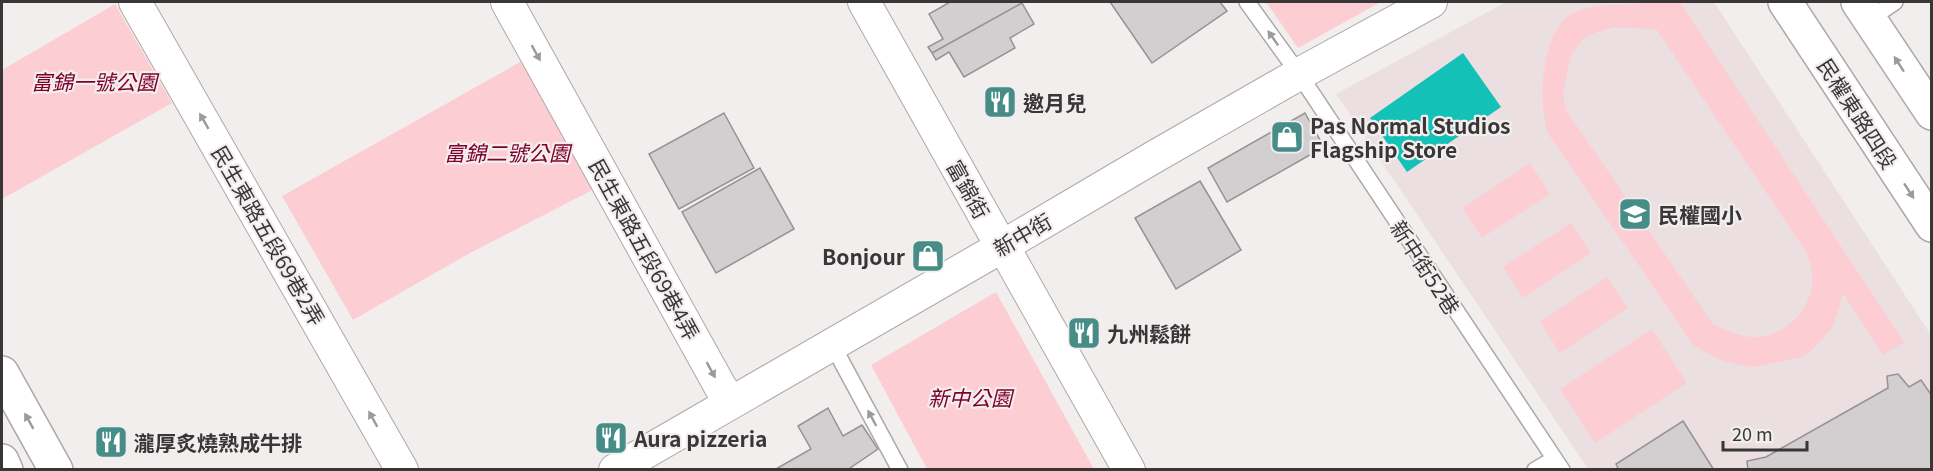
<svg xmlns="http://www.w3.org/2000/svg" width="1933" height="471" font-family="Georgia,'Noto Sans TC',serif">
<rect width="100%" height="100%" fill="#f3eeee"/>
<path fill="#ecdfe1" d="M1506,2H1714L1931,335V469H1588L1336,94Z"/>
<path fill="#fcced3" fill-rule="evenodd" d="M1266,2H1381L1298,48Z
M1639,2H1680L1904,342L1883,355L1843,294L1833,327L1814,348L1803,357L1754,367L1736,364L1721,360L1694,346L1547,132C1546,123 1543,113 1543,104C1541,78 1547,23 1575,12C1595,4 1618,4 1639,4ZM1614,27L1657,30L1806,252C1808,259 1812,267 1812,274C1815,305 1789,335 1757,337C1742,338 1727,330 1713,324L1566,110L1563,92L1571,55L1583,39L1597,32Z
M115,4L172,103L2,199V70Z
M536,53L608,182L470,253L353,320L282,196Z
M1530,163L1550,194L1482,238L1462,208Z
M1571,223L1591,253L1523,298L1503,267Z
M1607,277L1628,308L1560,353L1540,322Z
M996,292L1094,469H927L871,365Z
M1652,329L1687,383L1595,443L1560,389Z"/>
<path fill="#14c1b6" d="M1463,53L1501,107L1407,172L1370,118Z"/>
<path fill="#d3cecf" stroke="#969192" stroke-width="1.5" d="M950,2H1021L1022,3L932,53L928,47L943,39L929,14Z
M1110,2H1220L1227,11L1152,63Z
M1022,3L1034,24L1010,38L1015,48L964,77L949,52L936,60L932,53Z
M724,113L754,168L679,209L649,154Z
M1305,113L1324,147L1227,202L1208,168Z
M760,168L794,229L716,273L682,212Z
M1200,181L1241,250L1176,289L1135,218Z
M1898,374L1909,387L1921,380L1932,396V470H1748L1747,461L1766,457L1888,388L1887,376Z
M828,408L843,436L862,425L878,449L847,470H774L811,449L798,426Z
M1683,421L1714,470H1619L1616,464Z"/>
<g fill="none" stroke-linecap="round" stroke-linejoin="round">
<defs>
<path id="service" d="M1247,2L1299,74L1562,470
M1870,19L1895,2
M832,344L900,470
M1535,470L1554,459"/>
<path id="minor" d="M135,2L402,470
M507,2L721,388L731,401
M864,2L995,235L1003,246L1129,470
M615,470L1003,246L1154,157L1299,74L1431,2"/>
<path id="tertiary" d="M2,373L56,470
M2,461L6,470"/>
<path id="secondary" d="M1785,2L1932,225
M1858,2L1932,113"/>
</defs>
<use href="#service" stroke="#aca8a8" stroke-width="18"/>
<use href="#minor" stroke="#aca8a8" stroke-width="34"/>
<use href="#tertiary" stroke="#aca8a8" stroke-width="36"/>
<use href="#secondary" stroke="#aca8a8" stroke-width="36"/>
<use href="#service" stroke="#fff" stroke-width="15"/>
<use href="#minor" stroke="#fff" stroke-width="32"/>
<use href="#tertiary" stroke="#fff" stroke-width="33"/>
<use href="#secondary" stroke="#fff" stroke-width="33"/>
</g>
<defs><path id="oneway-solid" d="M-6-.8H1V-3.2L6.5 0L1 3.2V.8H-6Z" transform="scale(1.5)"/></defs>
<g fill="#9c9a9b">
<use href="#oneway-solid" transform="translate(1273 38) rotate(-125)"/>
<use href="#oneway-solid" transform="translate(536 53) rotate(61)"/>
<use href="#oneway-solid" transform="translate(1899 64) rotate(-123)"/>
<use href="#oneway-solid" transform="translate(204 121) rotate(-120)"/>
<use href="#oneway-solid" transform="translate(1909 191) rotate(57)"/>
<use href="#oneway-solid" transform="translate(711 370) rotate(61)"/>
<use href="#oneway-solid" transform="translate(872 418) rotate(-118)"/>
<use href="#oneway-solid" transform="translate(373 419) rotate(-119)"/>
<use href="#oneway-solid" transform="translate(29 421) rotate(-119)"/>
</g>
<defs>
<symbol id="restaurant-square" viewBox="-11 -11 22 22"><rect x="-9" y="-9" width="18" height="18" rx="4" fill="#468d87" stroke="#f3eeee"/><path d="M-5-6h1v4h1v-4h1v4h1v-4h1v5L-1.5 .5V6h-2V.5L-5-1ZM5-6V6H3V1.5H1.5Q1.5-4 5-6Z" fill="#fff"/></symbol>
<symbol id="shop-square" viewBox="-11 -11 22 22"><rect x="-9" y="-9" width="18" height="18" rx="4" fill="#468d87" stroke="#f3eeee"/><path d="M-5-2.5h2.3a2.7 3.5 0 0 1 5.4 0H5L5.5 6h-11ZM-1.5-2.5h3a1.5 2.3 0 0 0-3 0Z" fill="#fff"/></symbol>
<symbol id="school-square" viewBox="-11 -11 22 22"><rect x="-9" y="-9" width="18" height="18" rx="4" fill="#468d87" stroke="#f3eeee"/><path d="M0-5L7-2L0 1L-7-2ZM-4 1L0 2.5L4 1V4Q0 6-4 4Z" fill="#fff"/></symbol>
</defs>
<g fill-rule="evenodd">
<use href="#restaurant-square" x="981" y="83" width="38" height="38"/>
<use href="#shop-square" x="1268" y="118" width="38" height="38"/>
<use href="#school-square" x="1616" y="195" width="38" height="38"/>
<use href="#shop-square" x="909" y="237" width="38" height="38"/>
<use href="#restaurant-square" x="1065" y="314" width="38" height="38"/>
<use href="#restaurant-square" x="592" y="419" width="38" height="38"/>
<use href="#restaurant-square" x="92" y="423" width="38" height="38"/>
</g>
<g text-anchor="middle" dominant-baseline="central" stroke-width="4.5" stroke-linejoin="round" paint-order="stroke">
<g font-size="21" font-style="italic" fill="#80002c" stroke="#f3eeee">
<text x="94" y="81">富錦一號公園</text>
<text x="507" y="152">富錦二號公園</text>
<text x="970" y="397">新中公園</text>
</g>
<g font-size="21" font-weight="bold" fill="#383637" stroke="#f3eeee" text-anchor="start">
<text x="1023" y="102">邀月兒</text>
<text x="1310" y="125">Pas Normal Studios<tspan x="1310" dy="24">Flagship Store</tspan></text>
<text x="1658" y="214">民權國小</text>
<text x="905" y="256" text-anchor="end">Bonjour</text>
<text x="1107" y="333">九州鬆餅</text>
<text x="634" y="438">Aura pizzeria</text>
<text x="134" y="442">瀧厚炙燒熟成牛排</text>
</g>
<g font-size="21" fill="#383637" stroke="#f3eeee">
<text transform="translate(1858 113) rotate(57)">民權東路四段</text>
<text transform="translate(969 189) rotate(61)">富錦街</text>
<text transform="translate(1022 234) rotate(-30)">新中街</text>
<text transform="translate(269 235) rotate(60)">民生東路五段69巷2弄</text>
<text transform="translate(645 249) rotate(61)">民生東路五段69巷4弄</text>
<text transform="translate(1426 267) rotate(57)">新中街52巷</text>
</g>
</g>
<rect width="1933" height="471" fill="none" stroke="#383637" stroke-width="6"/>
<path d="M1723 441v9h84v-9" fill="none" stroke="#383637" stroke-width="3"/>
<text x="1732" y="441" font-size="18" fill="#383637" stroke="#f3eeee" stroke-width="4.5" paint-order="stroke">20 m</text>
</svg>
